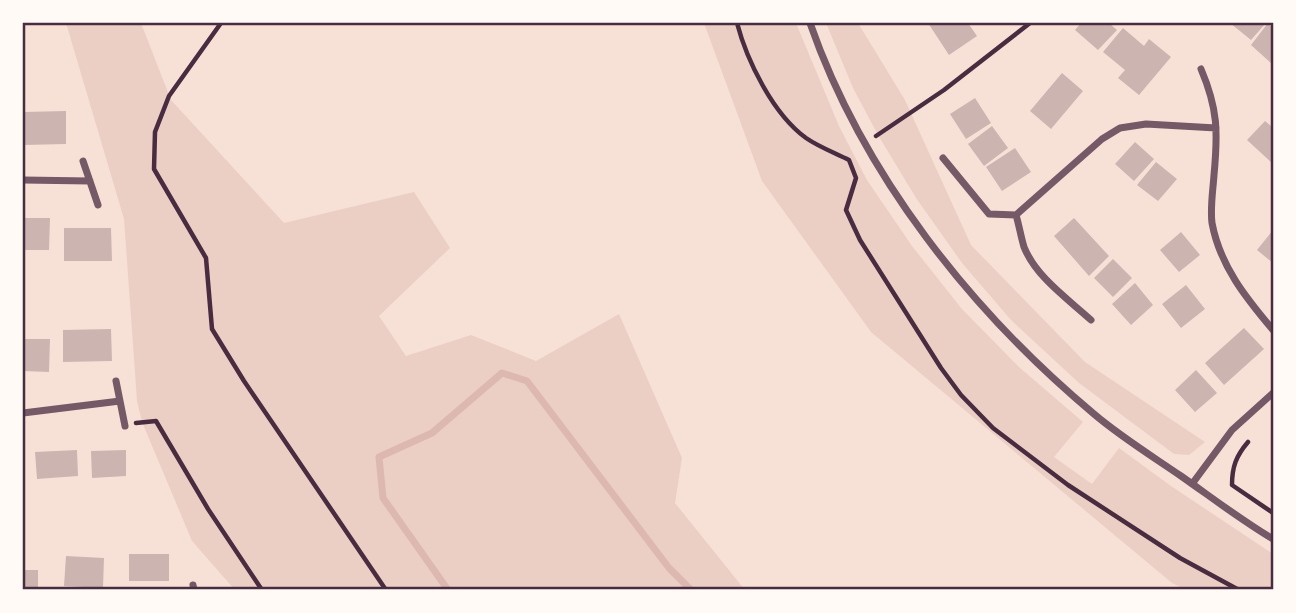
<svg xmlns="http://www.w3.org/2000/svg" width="1296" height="613" font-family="Overpass,sans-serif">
<rect width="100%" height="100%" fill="#f7e1d7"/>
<path fill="#ebcfc5" d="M66,23H141L171,100L284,223L414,192L450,248L379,316L406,356L471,335L536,361L619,314L682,458L675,503L745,590H235L192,541L142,422L137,401L124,219Z
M704,23H796L839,126L867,180L912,246L962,309L1019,367L1083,422L1054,457L1092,484L1119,448L1171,486L1273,554V590H1187L1172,583L871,332L762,181Z
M826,23H858L905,100L971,245L1085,362L1205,442L1189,455L1174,454L1079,383L1011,320L962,263L916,198L878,135L853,88Z"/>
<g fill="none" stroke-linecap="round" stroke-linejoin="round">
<path stroke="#dcb8b0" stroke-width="7" d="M448,590L383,498L379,457L432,433L502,373L527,381L669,568L691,590"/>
</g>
<path fill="#ccb4b1" d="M928,23H968L977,36L949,55Z
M1081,23H1109L1117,30L1098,50L1075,30Z
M1230,23H1266L1251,40Z
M1268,23L1273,29V65L1251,45Z
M1123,28L1144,46L1149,39L1171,57L1139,95L1118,78L1125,70L1103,52Z
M1062,73L1083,91L1051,129L1030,111Z
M975,98L991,123L966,139L950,114Z
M66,111V144L23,145V112Z
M1265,121L1271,126L1273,124V164L1247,140Z
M992,126L1008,148L984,166L968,144Z
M1135,142L1154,159L1134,181L1115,164Z
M1015,148L1031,172L1002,191L986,167Z
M1156,162L1177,179L1158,201L1137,185Z
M23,218H50L49,250H23Z
M1074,218L1109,256L1089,276L1054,236Z
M64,228H111L112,261H64Z
M1273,230V263L1257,250Z
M1181,232L1200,255L1179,272L1160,250Z
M1113,259L1132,278L1113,297L1094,278Z
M1135,283L1153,305L1131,325L1112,304Z
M1186,285L1205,309L1181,328L1162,304Z
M1244,328L1264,349L1224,385L1205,363Z
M111,329L112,361L63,362V330Z
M23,339H50L49,372L23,371Z
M1196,370L1217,393L1195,412L1175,390Z
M77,450L78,476L37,479L35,452Z
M126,450V476L92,478L91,451Z
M129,554H169V581H129Z
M66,556L104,558L103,588L64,586Z
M23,570H38V590H23Z"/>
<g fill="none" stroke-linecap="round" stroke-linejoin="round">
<path stroke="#4a2c40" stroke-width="4.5" d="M221,23L169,96L155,132L154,169L206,258L212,329L244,381L386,590
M737,23C747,61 773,114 806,138C819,147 835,153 849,160L856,178L846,210L860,240L941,368L961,395L993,428L1068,485L1180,558L1239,590
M876,136L944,90L1030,23
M136,423L156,421L208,509L262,590
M1248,442C1236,456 1232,467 1232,485L1273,513"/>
<path stroke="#755966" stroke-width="7" d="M810,23C863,175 972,312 1094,414C1121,437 1152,456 1181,476C1211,497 1241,520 1273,539
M1201,69C1218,109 1218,132 1214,175C1213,190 1210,208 1212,223C1220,266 1246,298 1273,330
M943,158L989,214L1016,215L1102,139L1120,128L1146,124L1216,128
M83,161L98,205
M23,180L90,181
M1016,215C1019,225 1021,237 1024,247C1036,277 1068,299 1091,320
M116,381L125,426
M23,413L120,401
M1192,484L1232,430L1273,393
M193,585L194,590"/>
</g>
<rect width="1296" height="613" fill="none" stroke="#fffaf5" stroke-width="49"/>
<rect x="24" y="24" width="1248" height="564" fill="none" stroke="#4a2c40" stroke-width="2.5"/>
</svg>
